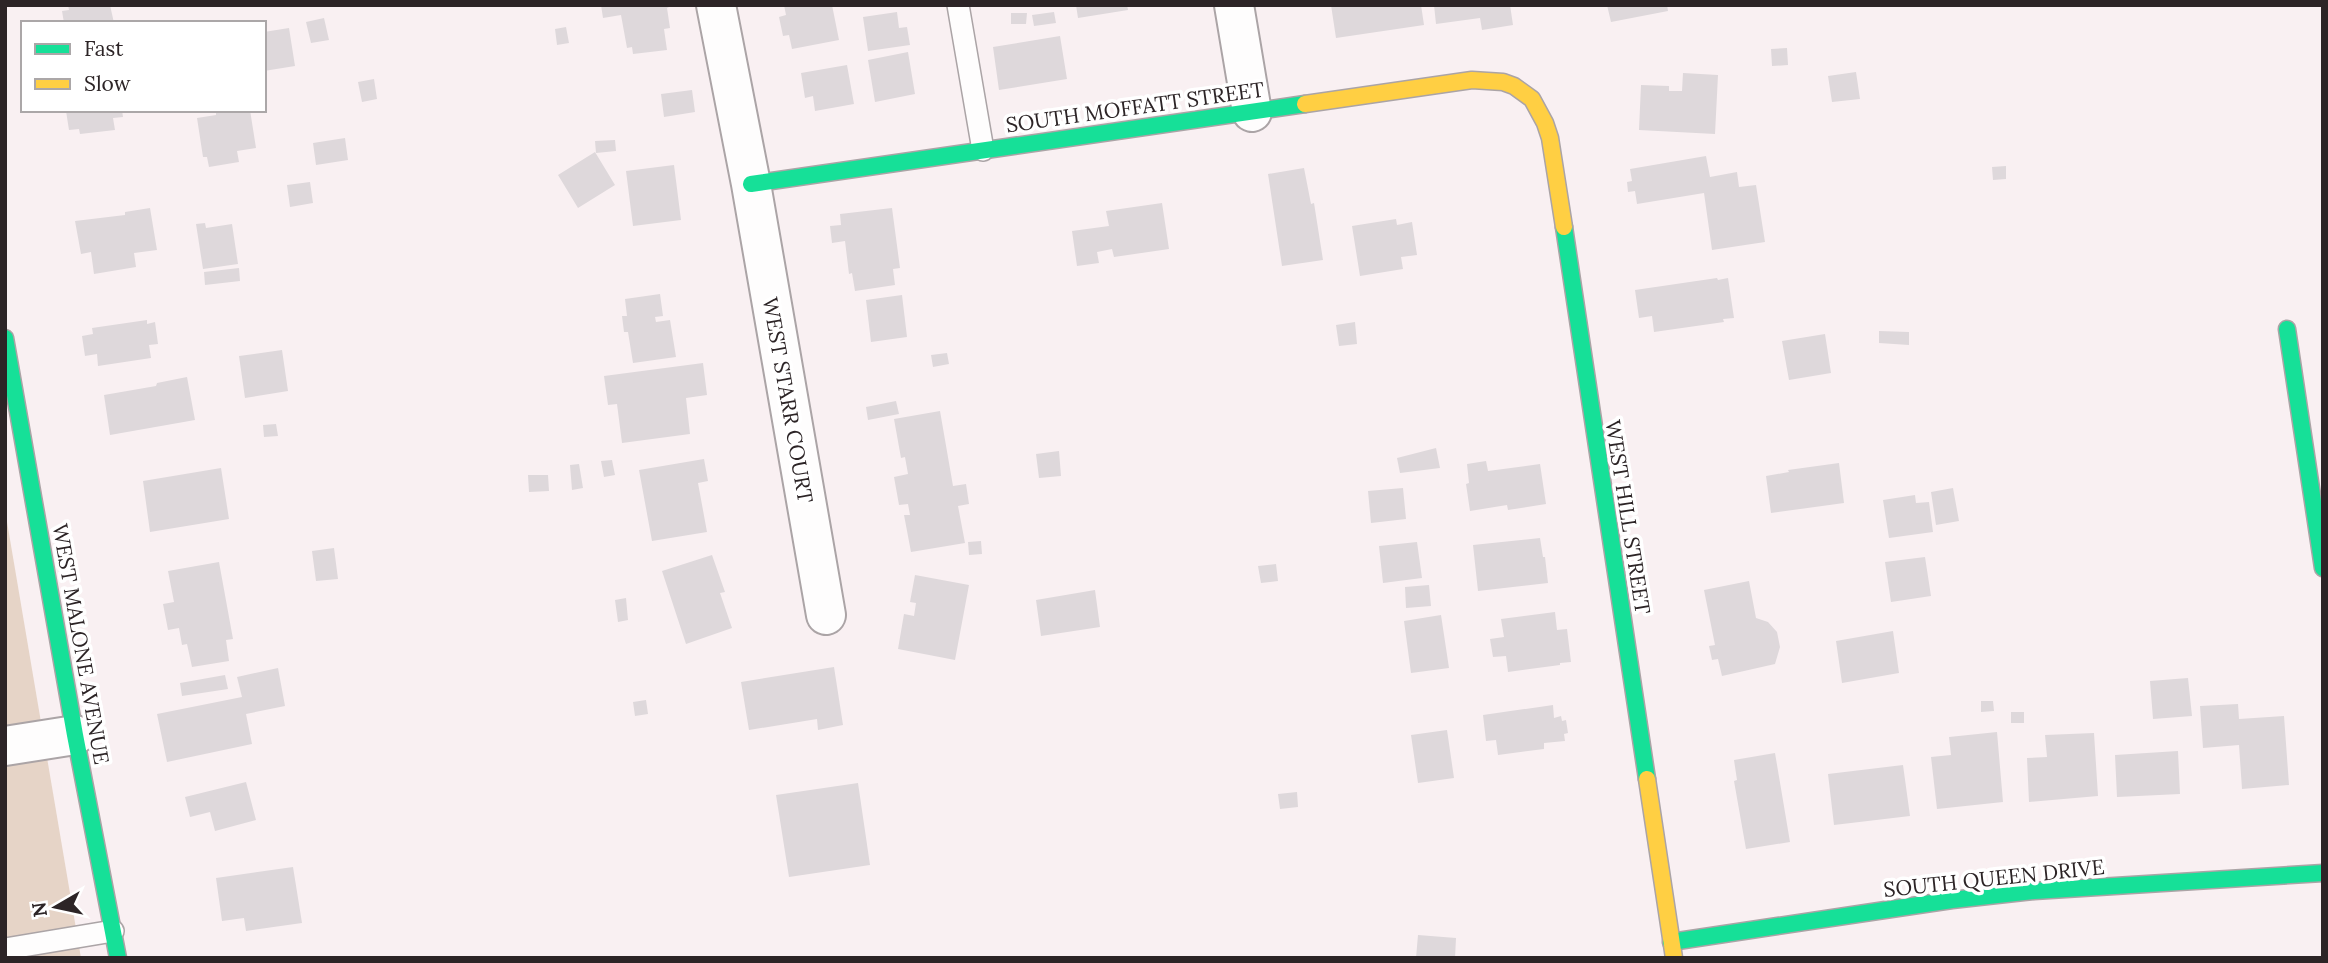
<svg xmlns="http://www.w3.org/2000/svg" width="2328" height="963" font-family="Lora,serif">
<rect width="100%" height="100%" fill="#f9f0f2"/>
<path fill="#e6d4c7" d="M5,510L81,958H5Z"/>
<path fill="#ded8db" d="M68,5H110L114,23H64L62,11L69,10Z
M601,5H673L667,8L670,28L664,29L667,50L633,54L632,47L627,48L621,15L603,18Z
M784,5H832L839,40L792,49L789,35L783,36L779,17L786,15Z
M1076,5H1127L1128,10L1078,18Z
M1331,5H1421L1424,25L1336,38Z
M1434,5H1510L1513,25L1482,30L1480,18L1436,24Z
M1607,5H1667L1668,11L1611,22Z
M897,12L899,28L907,27L910,45L868,51L863,17Z
M1054,12L1056,23L1034,26L1032,15Z
M1011,13H1027L1026,24H1011Z
M324,18L329,40L311,43L306,22Z
M566,27L569,43L557,45L555,29Z
M289,28L295,66L264,71V32Z
M1060,36L1067,79L999,90L993,47Z
M1787,48L1788,65L1772,66L1771,49Z
M908,52L915,94L875,102L868,60Z
M847,65L854,104L815,111L813,96L805,98L801,73Z
M1856,72L1860,99L1832,102L1828,76Z
M1683,73L1718,75L1715,134L1639,130L1641,85L1669,86V91H1682Z
M374,79L377,99L362,102L358,82Z
M692,90L695,112L664,117L661,94Z
M75,110H122L123,117L113,118L115,130L80,134L79,129L69,130L66,111Z
M216,110H250L256,148L237,151L239,162L209,167L207,157H203L197,118L216,115Z
M345,138L348,160L316,165L313,143Z
M615,140L616,151L596,153L595,141Z
M595,152L615,185L578,208L558,175Z
M1706,156L1710,177L1737,172L1739,187L1756,185L1765,242L1712,250L1704,193L1637,204L1635,191L1628,192L1627,182L1632,181L1630,169Z
M674,165L681,220L633,226L626,171Z
M2006,166V179L1993,180L1992,167Z
M1304,168L1311,204L1314,203L1323,260L1282,266L1268,174Z
M310,182L313,203L290,207L287,185Z
M1162,203L1169,249L1114,257L1112,249L1097,252L1099,263L1077,266L1072,231L1109,226L1106,211Z
M150,208L157,250L134,253L136,267L94,274L91,252L81,254L75,221L125,215V212Z
M892,208L900,268L893,269L895,285L855,291L852,273L849,274L845,241L832,243L830,226L841,225L840,214Z
M1396,219L1397,225L1412,222L1417,255L1401,257L1403,269L1360,276L1352,226Z
M205,223L206,228L232,224L238,264L203,269L196,224Z
M239,268L240,281L205,285L204,272Z
M1717,278L1718,280L1728,278L1734,318L1723,319L1724,322L1654,332L1652,316L1639,318L1635,290Z
M660,294L663,316L655,317L656,322L670,320L676,357L633,363L628,332H624L622,316H627L625,299Z
M902,295L907,337L871,342L866,300Z
M147,320V324L155,322L158,344L149,345L151,358L98,366L97,354L85,356L82,336L93,334L92,328Z
M1355,322L1357,344L1339,346L1336,325Z
M1879,331L1909,332V345L1879,343Z
M1825,334L1831,373L1789,380L1782,341Z
M282,350L288,391L245,398L239,356Z
M947,353L949,364L933,367L931,355Z
M703,363L707,395L686,398L690,434L622,443L617,404L608,405L604,376Z
M187,377L195,420L110,435L104,395L156,386L157,383Z
M896,401L899,414L868,420L866,407Z
M940,411L953,486L966,484L969,504L958,506L965,543L911,552L904,515H910L908,504L899,505L894,477L908,474L905,457L901,458L894,419Z
M276,424L278,436L264,437L263,425Z
M1436,448L1440,468L1400,473L1397,458Z
M1059,451L1061,476L1039,478L1036,454Z
M704,459L708,481L698,483L707,532L652,541L639,470Z
M612,460L615,475L604,477L601,461Z
M1486,461L1488,471L1540,464L1546,504L1508,510L1507,505L1470,511L1466,484L1469,483L1467,464Z
M1839,463L1844,503L1771,513L1766,476L1789,472L1788,470Z
M579,464L583,488L572,490L570,465Z
M221,468L229,519L150,532L143,481Z
M528,475H548L549,491L529,492Z
M1403,488L1406,519L1371,523L1368,491Z
M1953,488L1959,521L1936,525L1931,492Z
M1915,495L1916,503L1929,502L1933,532L1889,538L1883,500Z
M1540,538L1543,557H1545L1548,583L1478,591L1473,545Z
M981,541L982,554L969,555L968,542Z
M1417,542L1422,578L1383,583L1379,546Z
M334,548L338,579L316,581L312,551Z
M712,555L725,592L720,593L732,628L686,644L662,571Z
M1925,557L1931,596L1891,602L1885,562Z
M219,562L233,639L226,640L229,661L192,667L187,644L182,645L179,628L168,630L163,604L174,602L168,571Z
M1276,564L1278,581L1261,583L1258,566Z
M915,575L969,585L955,660L898,649L904,614L914,616L916,603L910,602Z
M1749,581L1756,618L1768,622L1777,632L1780,647L1775,664L1722,676L1718,659L1712,660L1709,646L1715,645L1704,590Z
M1429,585L1431,606L1406,608L1405,587Z
M1095,590L1100,627L1041,636L1036,600Z
M626,598L628,620L618,622L615,600Z
M1555,612L1557,630L1567,629L1571,662L1560,663V665L1508,672L1506,656L1493,657L1490,639L1504,637L1501,619Z
M1441,615L1449,668L1411,673L1404,621Z
M1893,631L1899,673L1842,683L1836,641Z
M834,667L843,725L818,730L817,719L749,730L741,682Z
M278,668L285,706L246,714L252,744L167,762L157,714L242,697L237,677Z
M225,675L228,689L182,696L180,683Z
M2188,678L2192,716L2153,719L2150,681Z
M646,700L648,714L635,716L633,702Z
M1981,701H1993L1994,711L1981,712Z
M2238,704L2239,719L2284,716L2289,785L2242,789L2239,745L2203,748L2200,706Z
M1553,705L1554,718L1561,716L1562,721L1566,720L1568,733L1564,734L1565,741L1544,743V749L1498,755L1496,740L1486,741L1483,715Z
M2011,712H2024V723H2011Z
M1447,730L1454,778L1418,783L1411,735Z
M1997,732L2003,802L1937,809L1931,757L1951,755L1949,737Z
M2094,733L2098,796L2029,802L2027,758L2047,757L2045,735Z
M2178,751L2180,794L2117,797L2115,755Z
M1775,753L1790,842L1746,849L1734,781L1737,780L1734,760Z
M1903,765L1910,816L1834,825L1828,774Z
M246,782L256,820L215,831L210,812L190,817L185,797Z
M858,783L870,865L789,877L776,795Z
M1297,792L1298,807L1280,809L1278,794Z
M293,867L302,923L246,931L244,918L222,921L216,878Z
M1418,935L1456,938L1455,958H1416Z"/>
<g fill="none" stroke-linecap="round" stroke-linejoin="round">
<defs>
<path id="lane" d="M958,5L983,150
M5,949L113,931"/>
<path id="street" d="M716,5L751,184L826,615
M1234,5L1252,112
M5,746L75,735"/>
<path id="fast" d="M751,184L1305,104
M1564,227L1647,779
M2287,329L2323,568
M5,338L75,735L118,958
M1671,942L1952,900L2034,891L2323,873"/>
<path id="slow" d="M1305,104L1472,80L1503,82L1514,86L1532,99L1545,123L1550,138L1564,227
M1647,779L1674,958"/>
</defs>
<use href="#lane" stroke="#aba4a6" stroke-width="24"/>
<use href="#street" stroke="#aba4a6" stroke-width="42"/>
<use href="#fast" stroke="#aba4a6" stroke-width="19"/>
<use href="#slow" stroke="#aba4a6" stroke-width="19"/>
<use href="#lane" stroke="#fefdfd" stroke-width="21"/>
<use href="#street" stroke="#fefdfd" stroke-width="38"/>
<use href="#fast" stroke="#16e098" stroke-width="16"/>
<use href="#slow" stroke="#ffcf43" stroke-width="16"/>
</g>
<g text-anchor="middle" dominant-baseline="central" stroke-width="7" stroke-linejoin="round" paint-order="stroke">
<g font-size="21" fill="#2c2426" stroke="#fff">
<text transform="translate(1135 107) rotate(-8)">SOUTH MOFFATT STREET</text>
<text transform="translate(788 400) rotate(80)">WEST STARR COURT</text>
<text transform="translate(1628 517) rotate(81)">WEST HILL STREET</text>
<text transform="translate(81 644) rotate(80)">WEST MALONE AVENUE</text>
<text transform="translate(1994 878) rotate(-6)">SOUTH QUEEN DRIVE</text>
</g>
</g>
<rect width="2328" height="963" fill="none" stroke="#2c2426" stroke-width="14"/>
<rect x="21" y="21" width="245" height="91" fill="#ffffff" stroke="#aba7a8" stroke-width="2"/>
<rect x="35" y="44" width="35" height="10" fill="#16e098" stroke="#aba7a8" stroke-width="2"/>
<text x="84" y="56" font-size="21" fill="#2c2426">Fast</text>
<rect x="35" y="79" width="35" height="10" fill="#ffcf43" stroke="#aba7a8" stroke-width="2"/>
<text x="84" y="91" font-size="21" fill="#2c2426">Slow</text>
<g transform="translate(56 907) rotate(261)" stroke="#ffffff" stroke-width="5" paint-order="stroke">
<path d="M0-5L12 26L0 18L-12 26Z" fill="#2c2426"/>
<text y="-10" font-size="19" font-weight="bold" text-anchor="middle" fill="#2c2426">N</text>
</g>
</svg>
